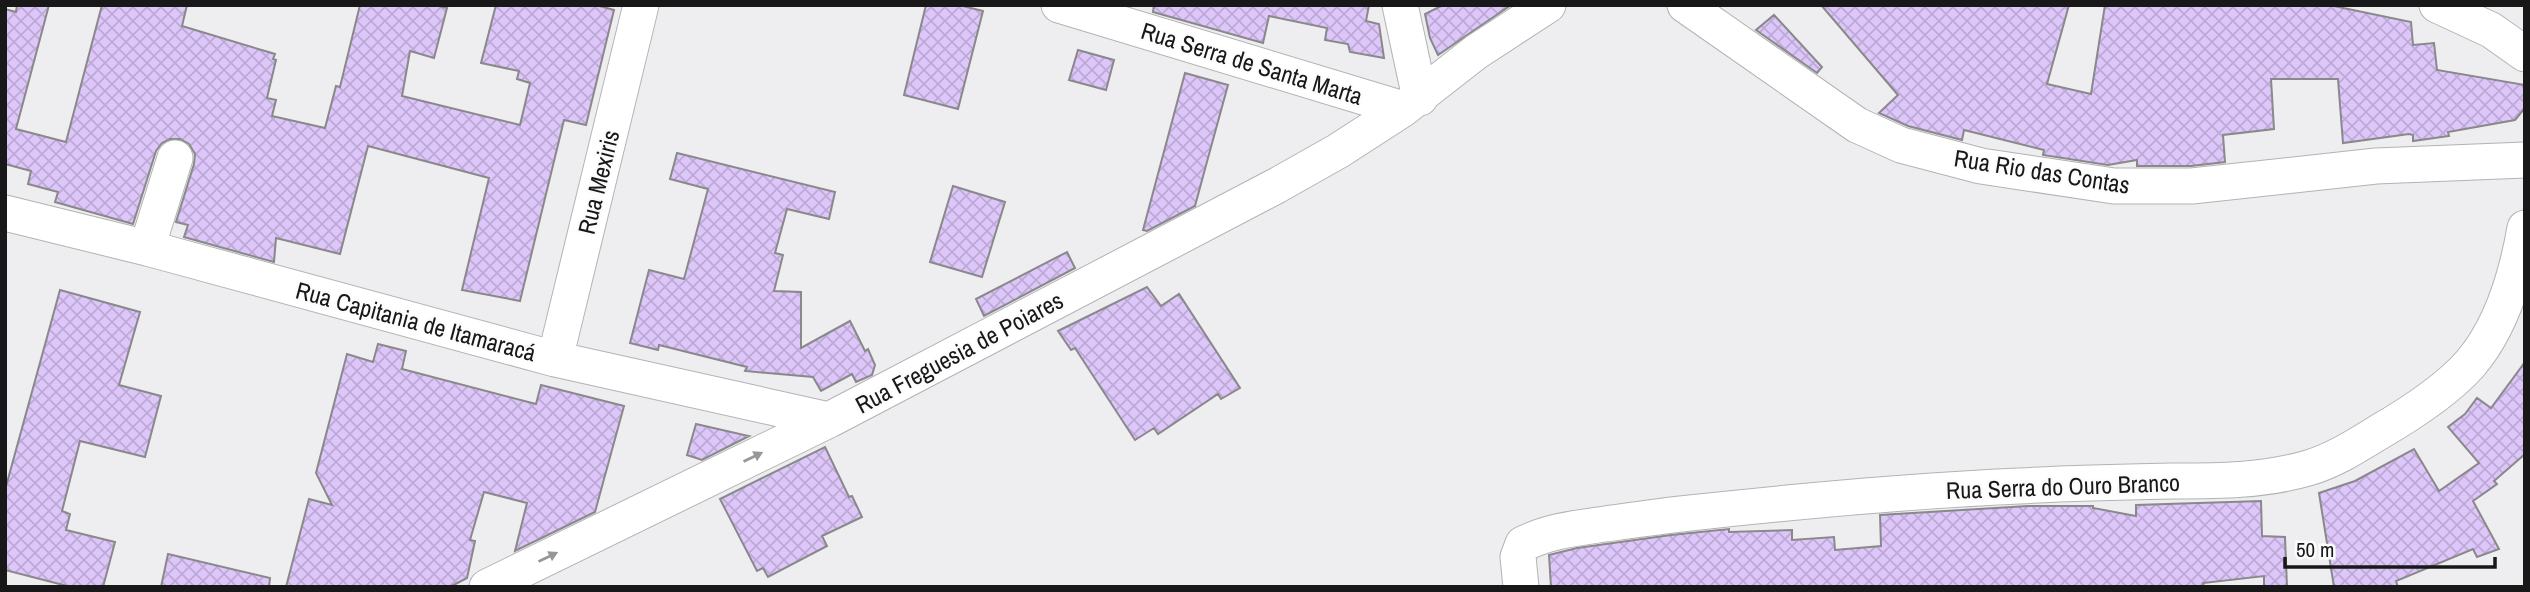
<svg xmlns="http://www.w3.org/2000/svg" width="2530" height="592" font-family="'Archivo Narrow',sans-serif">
<defs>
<pattern id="building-cross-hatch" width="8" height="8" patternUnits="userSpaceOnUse" patternTransform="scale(1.75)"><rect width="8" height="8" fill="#ddc6f9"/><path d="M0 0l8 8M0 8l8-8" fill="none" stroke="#bda9d5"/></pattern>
</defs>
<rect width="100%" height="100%" fill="#eeeef0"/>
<path fill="url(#building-cross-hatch)" stroke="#89888a" stroke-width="2" d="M17,5H49L16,129L66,142L102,5H187L182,26L275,54L273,59L276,60L267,98L276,100L272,116L325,128L336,86L340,87L360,5H435L447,8L434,58L410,51L402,96L520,125L530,83L517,79L519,71L481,63L496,5H596L614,10L586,125L564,120L520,301L462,290L489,178L368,146L340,254L276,238L274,262L184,237L188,225L176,222L194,164L195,154L189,144L180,139H170L162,143L156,151L133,224L55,202L58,192L28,184L31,171L5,164V9L16,12Z
M926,5H959L983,11L958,109L904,95Z
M1154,5H1369L1366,21L1379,24L1384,58L1350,52L1348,44L1325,40L1327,28L1269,16L1263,43L1153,12Z
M1443,5H1511L1438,55L1430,38L1425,14Z
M1821,5H2069L2047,84L2091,94L2105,5H2329L2411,22L2413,45L2434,43L2437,70L2525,85V108L2515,120L2448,132L2449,136L2413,141V135L2409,134L2343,143L2338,79H2271L2274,129L2223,135L2225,162L2191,166H2137V160L2108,165L2043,155L2044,150L1964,130L1962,140L1908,126L1879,113L1898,95Z
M1774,15L1822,67L1817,73L1756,30Z
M1078,50L1114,60L1106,90L1069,80Z
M1185,73L1228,85L1208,158L1195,206L1147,231L1143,230Z
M677,153L835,192L829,219L787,209L775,253L783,255L774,291L801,292V348L850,321L865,351L868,349L875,365L872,375L856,382L852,374L821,391L813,377L745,371L747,367L659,345L658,350L630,343L649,270L684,279L708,189L670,179Z
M953,186L1005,202L982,277L930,262Z
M1067,252L1075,268L984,316L976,299Z
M1147,287L1161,306L1179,294L1240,388L1221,399L1218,394L1158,434L1154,428L1135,440L1075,348L1071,350L1058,331Z
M60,290L140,312L119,385L161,396L145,457L80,441L62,511L70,514L66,530L115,542L103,587H71L5,570V490Z
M378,344L406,351L402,369L536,404L541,385L624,406L595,512L515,551L527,503L484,492L470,540L475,541L467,578L450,587H286L309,499L332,505L316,473L347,354L373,362Z
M2525,362V454L2494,481L2497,484L2473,501L2499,549L2477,557L2473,549L2396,581L2398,587H2334L2319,493L2355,481L2414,449L2439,491L2479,463L2448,427L2465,414L2477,398L2491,408Z
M696,424L749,436L702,460L687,455Z
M825,447L849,497L852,496L862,517L822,536L827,546L768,577L763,568L757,571L720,499Z
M2261,501L2262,536L2285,537L2287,587H2264V576L2203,583L2204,587H1551L1549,555L1577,548L1671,535L1729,529V532L1792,530V540L1834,537L1835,550L1881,546L1880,515L2028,506H2093V508L2136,516V505Z
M168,554L270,578L269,587H161Z"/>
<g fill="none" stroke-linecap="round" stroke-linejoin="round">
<defs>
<path id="minor" d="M1059,5L1403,109
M1400,5L1420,98
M1685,5L1857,125L1901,145L1981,166L2114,186H2192L2376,166L2525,160
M2437,5L2491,30L2525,54
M5,213L147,248L555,359L829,420
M147,248L175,158
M555,359L641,5
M487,587L829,420L1276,186L1338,151L1403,109L1476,52L1548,5
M1521,587L1518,557L1523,544C1549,531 1577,528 1605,524C1634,520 1662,516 1690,513C1800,501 1909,491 2019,486C2070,483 2122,482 2173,481C2218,481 2264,481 2308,468C2333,461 2358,445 2379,432C2410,414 2446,391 2470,364C2501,328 2517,274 2525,228"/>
</defs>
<use href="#minor" stroke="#b3b3b5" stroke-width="37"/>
<use href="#minor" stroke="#fff" stroke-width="35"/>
</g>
<defs><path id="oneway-solid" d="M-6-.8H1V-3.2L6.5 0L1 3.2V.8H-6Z" transform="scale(1.75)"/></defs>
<g fill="#979798">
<use href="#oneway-solid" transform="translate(753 457) rotate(-26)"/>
<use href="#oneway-solid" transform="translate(548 557) rotate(-26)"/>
</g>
<g text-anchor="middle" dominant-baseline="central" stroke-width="5" stroke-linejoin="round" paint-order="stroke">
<g font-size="24" fill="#181819" stroke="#fcfcfd">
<text transform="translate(1252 63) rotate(17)">Rua Serra de Santa Marta</text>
<text transform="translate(2042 171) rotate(9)">Rua Rio das Contas</text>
<text transform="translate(598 182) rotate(-76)">Rua Mexiris</text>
<text transform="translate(416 321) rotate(15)">Rua Capitania de Itamaracá</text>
<text transform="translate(959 352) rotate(-28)">Rua Freguesia de Poiares</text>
<text transform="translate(2063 486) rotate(-2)">Rua Serra do Ouro Branco</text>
</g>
</g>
<rect width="2530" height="592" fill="none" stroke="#181819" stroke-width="14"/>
<path d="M2285 557v10h210v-10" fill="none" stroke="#181819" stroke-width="3.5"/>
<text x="2296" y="557" font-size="21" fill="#181819" stroke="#fcfcfd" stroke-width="5" paint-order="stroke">50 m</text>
</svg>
